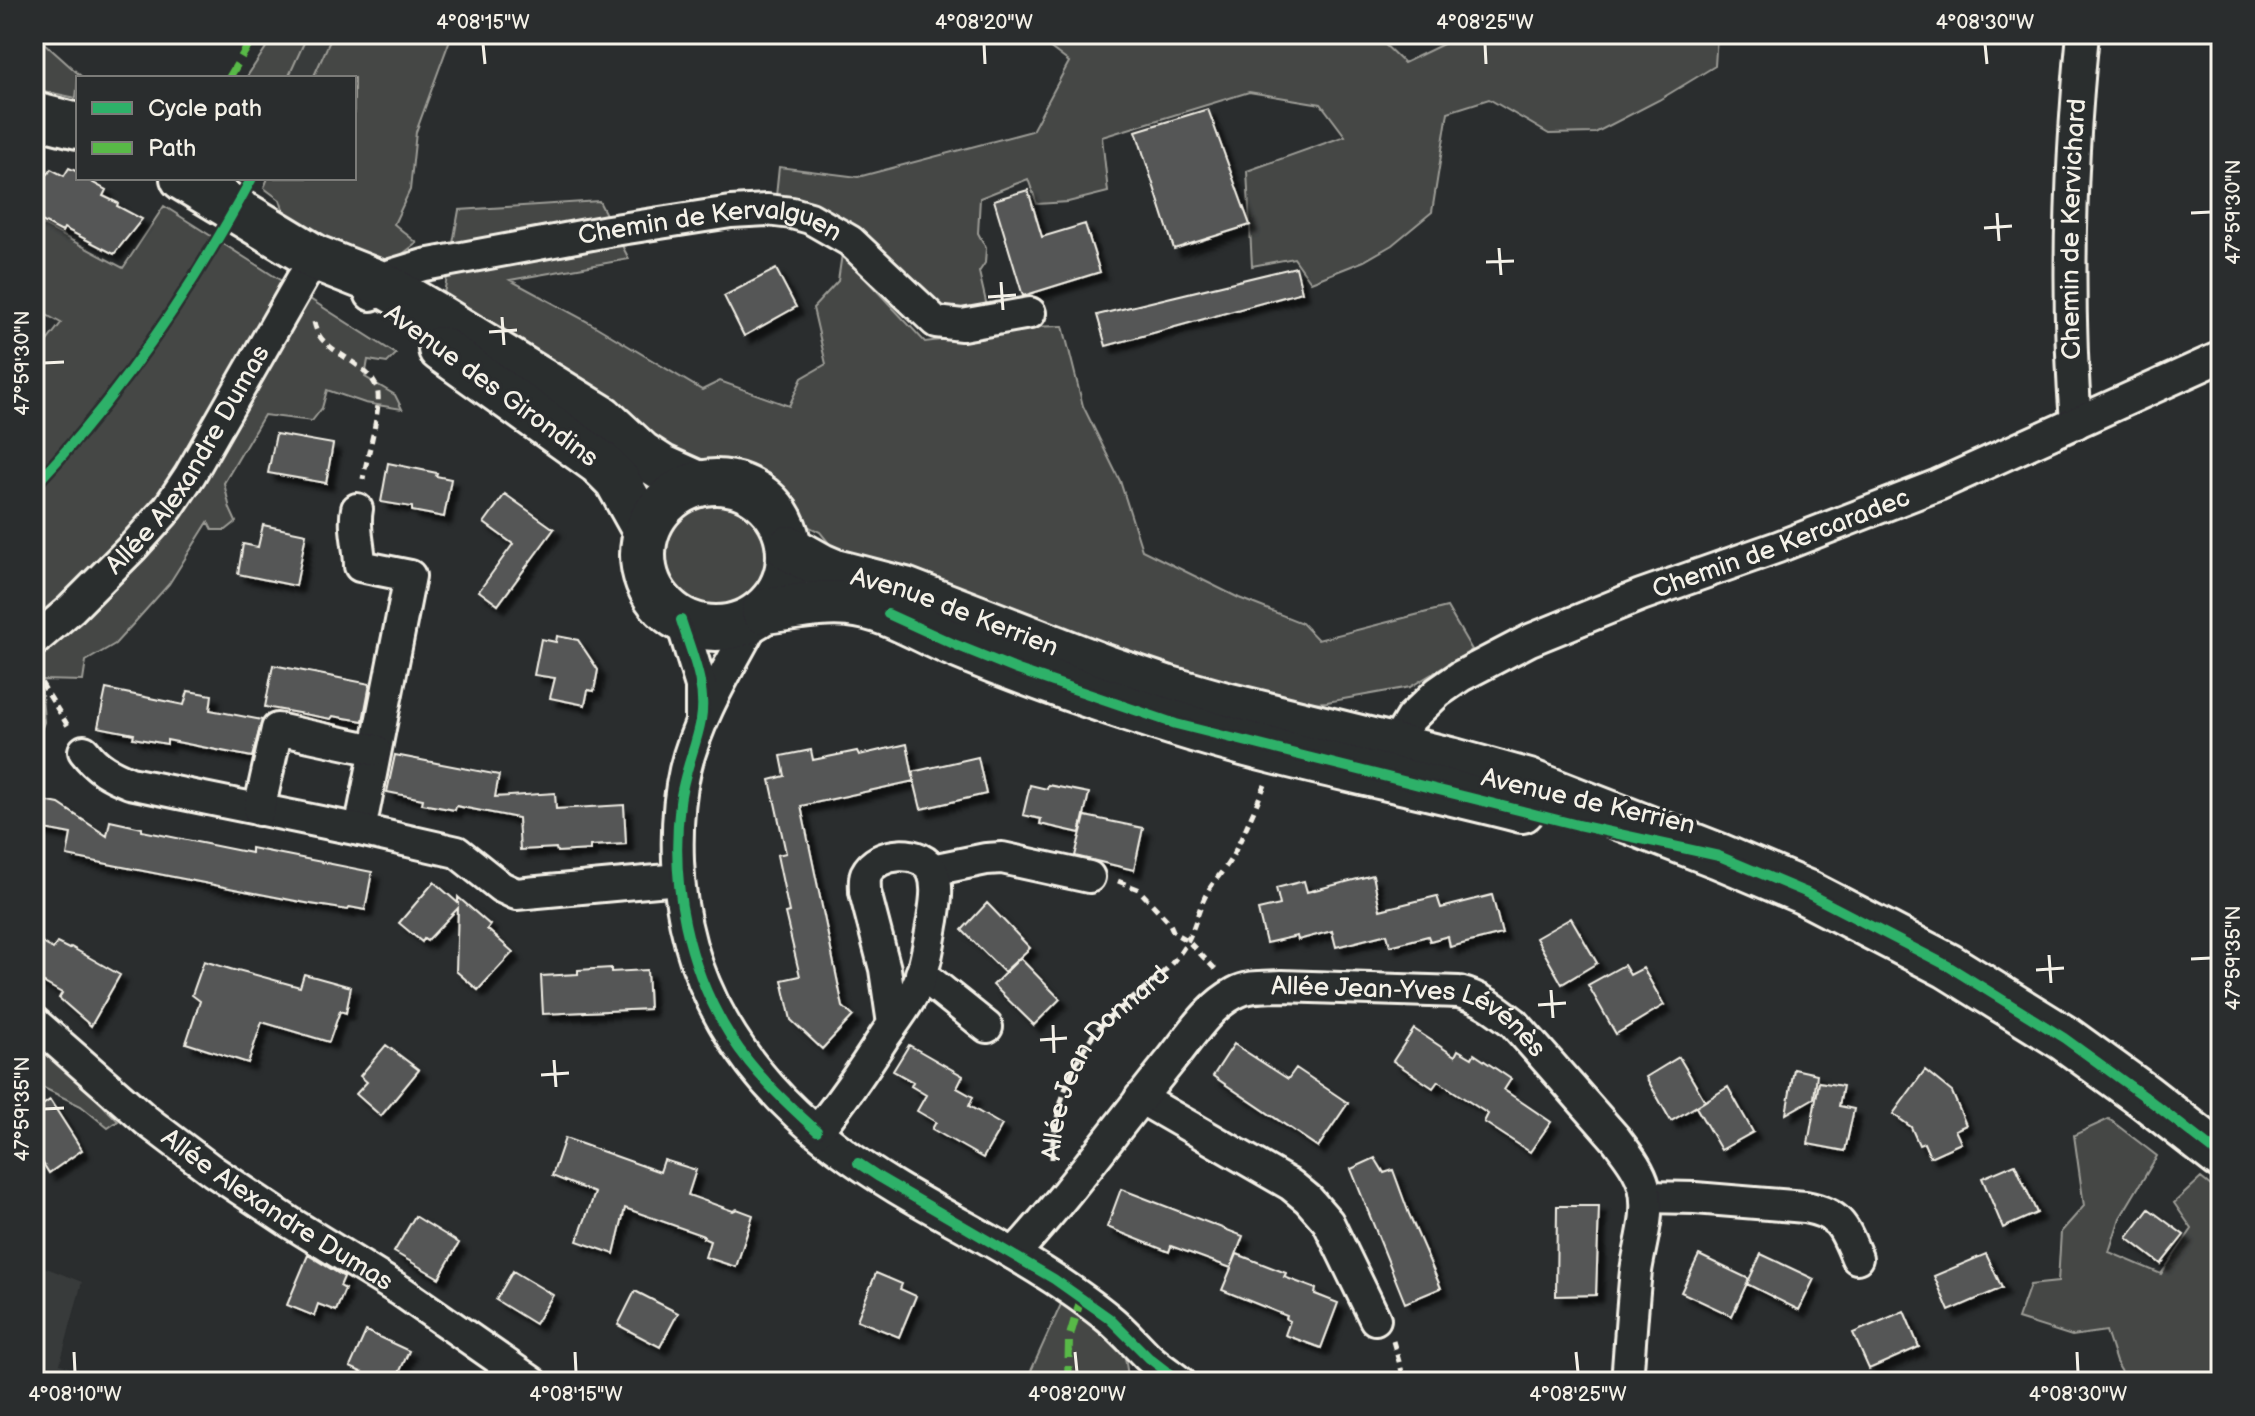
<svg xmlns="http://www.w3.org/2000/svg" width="2255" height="1416" font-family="'Balsamiq Sans',sans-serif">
<defs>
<filter id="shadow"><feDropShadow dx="7" dy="7" stdDeviation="2" flood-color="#0009"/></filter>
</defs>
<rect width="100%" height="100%" fill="#2a2d2e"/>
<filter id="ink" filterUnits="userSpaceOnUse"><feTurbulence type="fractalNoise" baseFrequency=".0125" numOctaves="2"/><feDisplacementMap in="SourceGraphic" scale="16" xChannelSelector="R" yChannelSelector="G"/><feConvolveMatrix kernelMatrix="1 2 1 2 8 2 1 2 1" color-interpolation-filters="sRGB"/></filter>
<g filter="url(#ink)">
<path fill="#373a3a" d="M308,34H333L313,78H288Z
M34,1263L82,1282L60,1364L108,1382H34Z"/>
<path fill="#444645" stroke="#9c9c96" stroke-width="2" d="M34,34L82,77L78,78L76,98L34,89Z
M275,34H308L288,78H246Z
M333,34H452L416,132L410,190L394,224L417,243L389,264L358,259L287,221L280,200L264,188L268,178H354V78H313Z
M1032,34H1374L1404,63L1460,36L1458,34H1717L1715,66L1659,100L1595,133L1549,134L1489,99L1448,112L1432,212L1392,245L1364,261L1311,282L1294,258L1252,266L1247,171L1345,136L1321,104L1249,92L1102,137L1108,192L1068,202L1037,204L1028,179L980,198L978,233L986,248L985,263L979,272L992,328L1063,326L1083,406L1120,481L1142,550L1239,598L1302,623L1318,640L1447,607L1472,650L1410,687L1327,702L1283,705L845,563L820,532L789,517L766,491L669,451L443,299L459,210L599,201L629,259L510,280L590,323L702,390L720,381L789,406L802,378L826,364L813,308L838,281L842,254L925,342L957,338L899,267L852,224L776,196L779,167L858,177L1032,131L1069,62Z
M164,206L396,354L387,363L368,360L365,377L395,395L402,409L365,403L327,390L322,408L312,421L264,415L224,483L230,509L236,522L226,530H212L208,522L169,584L135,622L115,644L86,661L83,681L41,680L44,722L34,749V358L61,323L34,308V220L123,268Z
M658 556a54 54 0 1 1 108 0a54 54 0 1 1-108 0Z
M34,1038L57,1058L118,1121L108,1128L81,1106L42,1087L34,1089Z
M2109,1119L2157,1156L2120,1218L2109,1252L2161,1274L2192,1229L2174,1203L2201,1178L2221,1194V1382H2128L2116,1362L2106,1331L2072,1336L2018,1319L2030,1285L2058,1282L2061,1232L2084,1206L2074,1135Z
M1062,1302L1124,1351L1129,1382H1026Z"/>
<path fill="#555756" stroke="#f4f1e8" stroke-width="2" filter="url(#shadow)" d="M1208,109L1250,225L1174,249L1136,131Z
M34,167L48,174L51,169L64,176L69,168L78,172V178H89L88,180L106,190L103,196L118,203L117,206L142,219L114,254L64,228L62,232L34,217Z
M1028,190L1042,237L1085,224L1100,272L1023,296L994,200Z
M1296,267L1302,292L1106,346L1097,315Z
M776,269L796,307L744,336L724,296Z
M276,434L333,444L326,483L268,473Z
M388,463L437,473L436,476L451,479L444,517L412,511V507L381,502Z
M505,494L554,529L498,605L479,591L513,544L484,523Z
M263,525L306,534L296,586L238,574L243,544L258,547Z
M557,636L578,640L598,670L594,691L588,690L585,705L550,698L555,678L534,675L541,639L556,642Z
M273,665L370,684L363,721L333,716L331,719L265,707Z
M106,689L184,705L188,691L212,695L210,710L262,720L252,757L167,740V744L133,738L134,734L98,727Z
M907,744L914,781L801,806L843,1007L853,1016L822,1049L791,1020L782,980L800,976L785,913L789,912L777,855L786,853L770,780L785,776L781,756L811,750L813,760L857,751L859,755Z
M395,755L499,775L495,797L555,793L556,809L624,805L626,844L590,846V850L557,852L556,848L520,850L518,818L456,806L455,810L422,804L423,799L387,792Z
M978,757L986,794L921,809L912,772Z
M1030,785L1047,789L1048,785L1089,793L1080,833L1040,824L1041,819L1023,815Z
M34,799L59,804L107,836L110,821L142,828V831L251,853V848L372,872L365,910L350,907L348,910L311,904L67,856L71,834L34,827Z
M1085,816L1143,828L1134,870L1075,856Z
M1373,875L1380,910L1437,896L1441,908L1492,895L1502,934L1450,947L1448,936L1430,941L1428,936L1390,946L1387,934L1336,947L1332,931L1298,940L1297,936L1266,943L1258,910L1280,905L1276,888L1304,881L1307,892Z
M434,882L458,903V897L490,925L487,929L513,952L478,990L456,971L458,908L427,941L424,939L422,942L399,923Z
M987,903L1030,948L1004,972L962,930Z
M1571,918L1597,963L1562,984L1536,938Z
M34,938L53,949L57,943L69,949L71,947L120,975L91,1026L59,998L62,993L34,977Z
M1020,958L1060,999L1034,1025L993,985Z
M204,961L237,971L238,970L300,987L304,974L351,987L346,1013L340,1011L329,1042L262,1022L248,1063L186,1043L200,1001L192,995Z
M1624,965L1630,975L1643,968L1664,1005L1616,1034L1588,985Z
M611,968V972L647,970L649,1009L543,1014L541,976L578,974V970Z
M1414,1029L1455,1056L1458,1050L1472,1058L1474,1054L1511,1079L1504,1090L1551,1122L1530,1152L1484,1122L1488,1114L1438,1081L1433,1088L1393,1061Z
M1234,1044L1288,1079L1296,1068L1348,1103L1318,1147L1213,1076Z
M386,1045L419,1070L381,1116L356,1094L367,1082L360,1076Z
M909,1045L963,1076L957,1088L973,1097L969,1106L1002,1125L983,1158L932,1129L936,1122L917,1111L926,1095L911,1086L913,1082L893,1071Z
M1679,1057L1705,1101L1671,1121L1646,1077Z
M1794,1069L1817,1074L1814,1098L1786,1114Z
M1925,1070L1952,1092L1966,1125L1955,1130L1961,1143L1930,1157L1924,1143L1919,1145L1911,1127L1893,1114Z
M1819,1082L1843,1086L1839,1106L1854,1109L1845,1151L1808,1144Z
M1728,1087L1753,1132L1721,1150L1696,1107Z
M50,1100L82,1150L49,1173L34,1149V1111Z
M565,1138L660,1172L664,1160L696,1170L688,1195L733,1211L737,1209L753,1215L736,1267L705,1257L710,1241L703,1238L704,1236L625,1208L614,1254L577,1241L595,1193L552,1176Z
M1375,1158L1384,1173L1393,1170L1409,1214L1441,1288L1405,1303L1351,1169Z
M2015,1164L2037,1213L2003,1228L1982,1178Z
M1121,1189L1243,1236L1231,1268L1171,1246L1169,1252L1107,1227Z
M1557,1206H1599L1596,1295L1556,1296Z
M2149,1209L2184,1235L2161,1264L2127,1238Z
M415,1216L459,1243L439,1278L394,1252Z
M1237,1254L1286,1273L1284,1277L1316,1289L1315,1294L1338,1303L1321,1348L1285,1335L1290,1321L1286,1319L1287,1316L1222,1290Z
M1761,1254L1814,1279L1799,1310L1747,1284Z
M1986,1254L2002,1288L1949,1311L1934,1276Z
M308,1255L344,1277L340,1286L345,1289L336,1311L318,1304L314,1316L287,1305Z
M1699,1255L1749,1279L1732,1316L1681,1292Z
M513,1271L553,1295L535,1324L496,1300Z
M876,1273L902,1284L900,1289L916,1296L899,1337L857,1320Z
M635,1291L678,1313L660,1347L618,1325Z
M1904,1311L1919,1347L1869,1369L1853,1333Z
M366,1331L409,1351L395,1382H383L350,1367Z"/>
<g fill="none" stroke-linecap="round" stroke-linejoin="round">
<defs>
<g id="street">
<path id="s2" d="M371,295L391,275L424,265L608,231L731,212L767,210L792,213L810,218L850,241L936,322L962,325L1030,313"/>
<path id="s3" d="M2076,423C2066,293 2070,164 2083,34"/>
<path d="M357,509C353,528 360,547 360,566L410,576L360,830"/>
<path d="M756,617C730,666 698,716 685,770C678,800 677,831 678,861C682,980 742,1076 836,1147C904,1199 983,1232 1054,1279C1072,1291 1091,1304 1108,1318C1122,1329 1134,1343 1147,1356C1157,1366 1169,1373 1180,1382"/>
<path d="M681,620L701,686V719"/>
<path id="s4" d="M34,641L71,609L133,547L168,508L190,475L302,279L316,258"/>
<path d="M84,751C97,768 110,775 130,783L360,830L457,852L501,887L516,894L679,879"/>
<path id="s5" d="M1390,765L1400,736L1411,718L1438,692L1461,676L1530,640L1641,595L1778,547L1938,485L2221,357"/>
<path d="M259,810L277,729L375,750"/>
<path d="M932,870L986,859L1002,858L1089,877"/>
<path d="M921,974L987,1027"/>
<path id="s6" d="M34,1022L147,1121L213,1171L291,1223L401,1291L532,1382"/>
<path d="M1140,1098L1291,1185L1308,1199L1328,1222L1375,1319"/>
<path d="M817,1131C842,1101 863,1070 884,1037C895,1021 909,1004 917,986C926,967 929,941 933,920C935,905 939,887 933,872C922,848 877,851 866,874C864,879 865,886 865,892L885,969L893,1024"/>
<path d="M1646,1197L1695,1198L1805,1207C1841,1214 1844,1227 1857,1258"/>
<path id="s7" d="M1014,1254C1071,1192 1119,1124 1172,1059C1190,1037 1208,1007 1235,993C1249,985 1266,987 1282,986L1459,992C1482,998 1496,1009 1514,1023L1616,1139C1627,1154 1639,1168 1644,1186C1651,1214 1640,1244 1636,1271C1632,1308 1630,1345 1627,1382"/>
</g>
<g id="primary">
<path d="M34,115L78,126"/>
<path d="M183,178L316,258L382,284L435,315L602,418L641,454L661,467L699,484"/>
<path d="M441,349L599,462L617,480L646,532"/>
<circle cx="716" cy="555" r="73"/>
<path id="s8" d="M789,548L821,566L835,572L905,590L1104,667L1166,688L1222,704L1450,760L1529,782L1719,856L1805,892L1948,966L2064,1038L2144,1096L2221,1156"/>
<path d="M764,611C792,608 822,601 849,604C887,607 922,631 956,645C1027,675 1101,700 1174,723C1288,759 1407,780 1522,810"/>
</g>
</defs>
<use href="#street" stroke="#f4f1e8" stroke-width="36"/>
<use href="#primary" stroke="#f4f1e8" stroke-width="50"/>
<g stroke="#f4f1e8" stroke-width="5" stroke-dasharray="8 6" stroke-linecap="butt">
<path d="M314,322C316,330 319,338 326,343C341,358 376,370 378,394C380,413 367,457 363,479"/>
<path d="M34,671L68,726"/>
<path d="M1118,881L1138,889L1169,922L1174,933L1188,941L1215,969"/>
<path id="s1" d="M1052,1159C1052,1115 1074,1049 1107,1020C1134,995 1167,976 1186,944C1195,928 1198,909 1207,893C1214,880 1225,870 1232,857C1244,834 1254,809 1265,785"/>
<path d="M1393,1341L1405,1382"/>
</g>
<use href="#street" stroke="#2a2d2e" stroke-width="30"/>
<use href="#primary" stroke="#2a2d2e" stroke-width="44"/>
<path stroke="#58b947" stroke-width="8" stroke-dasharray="16 8" stroke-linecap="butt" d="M229,78L255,34
M1068,1382L1069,1339L1081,1298"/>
<defs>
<path id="cycleway" d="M34,486C121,394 192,289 252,178
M888,614L956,645L1018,670L1176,724L1578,825L1719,856L1805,892L1948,966L2064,1038L2144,1096L2221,1156
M681,620C691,652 707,686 701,720C696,748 683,774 680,803C670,883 687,968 731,1037C754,1073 785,1102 817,1131
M858,1163L879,1177L1054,1279L1109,1318L1149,1358L1180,1382"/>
</defs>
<use href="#cycleway" stroke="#2a2d2e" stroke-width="15"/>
<use href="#cycleway" stroke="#2db169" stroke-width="10"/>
</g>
</g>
<path fill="none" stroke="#f4f1e8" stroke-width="3" d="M483,44L485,64M984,44L985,64M1485,44L1486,64M1985,44L1987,64M1997,213L1999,241M2191,213L2211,212M1984,228L2012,226M1499,248L1501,275M1486,262L1514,261M1001,282L1003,310M988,297L1016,295M502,317L504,345M489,332L517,330M44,363L64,362M2049,955L2051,983M2191,959L2211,958M2036,970L2064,968M1551,990L1553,1018M1538,1005L1566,1003M1053,1025L1054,1053M1040,1040L1067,1038M554,1060L556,1087M541,1075L569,1073M44,1109L64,1108M74,1352L75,1372M575,1352L576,1372M1075,1352L1077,1372M1576,1352L1578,1372M2077,1352L2078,1372"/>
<g text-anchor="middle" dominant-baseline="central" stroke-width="7" stroke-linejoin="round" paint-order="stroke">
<g font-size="26" fill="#f4f1e8" stroke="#2a2d2e">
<text stroke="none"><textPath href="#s3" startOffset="194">Chemin de Kervichard</textPath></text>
<text stroke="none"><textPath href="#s2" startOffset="354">Chemin de Kervalguen</textPath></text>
<text transform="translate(491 386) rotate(36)">Avenue des Girondins</text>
<text stroke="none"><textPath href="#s4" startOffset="240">Allée Alexandre Dumas</textPath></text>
<text stroke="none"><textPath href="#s5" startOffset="464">Chemin de Kercaradec</textPath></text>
<text stroke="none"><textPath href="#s8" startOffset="178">Avenue de Kerrien</textPath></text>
<text transform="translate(1588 802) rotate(13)">Avenue de Kerrien</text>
<text stroke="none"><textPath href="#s7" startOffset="526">Allée Jean-Yves Lévénès</textPath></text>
<text stroke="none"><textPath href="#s1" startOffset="114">Allée Jean Donnard</textPath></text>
<text stroke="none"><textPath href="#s6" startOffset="308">Allée Alexandre Dumas</textPath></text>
</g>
</g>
<rect width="2255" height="1416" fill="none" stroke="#2a2d2e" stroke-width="88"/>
<rect x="76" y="76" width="280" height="104" fill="#2a2d2e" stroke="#7b7b78" stroke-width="2"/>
<rect x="92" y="102" width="40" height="12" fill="#2db169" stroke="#7b7b78" stroke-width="2"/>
<text x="148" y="116" font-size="24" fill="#f4f1e8">Cycle path</text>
<rect x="92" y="142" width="40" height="12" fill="#58b947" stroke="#7b7b78" stroke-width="2"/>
<text x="148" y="156" font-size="24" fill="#f4f1e8">Path</text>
<rect x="44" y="44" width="2167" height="1328" fill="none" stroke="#f4f1e8" stroke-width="3"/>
<g font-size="20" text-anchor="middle" fill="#f4f1e8">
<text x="483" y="29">4°08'15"W</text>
<text x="984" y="29">4°08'20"W</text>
<text x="1485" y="29">4°08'25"W</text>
<text x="1985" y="29">4°08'30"W</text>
<text transform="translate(2233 212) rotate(-90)" y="7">47°59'30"N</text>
<text transform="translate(22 363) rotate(-90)" y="7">47°59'30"N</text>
<text transform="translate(2233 958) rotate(-90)" y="7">47°59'35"N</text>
<text transform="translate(22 1109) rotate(-90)" y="7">47°59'35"N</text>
<text x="75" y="1401">4°08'10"W</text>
<text x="576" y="1401">4°08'15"W</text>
<text x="1077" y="1401">4°08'20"W</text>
<text x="1578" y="1401">4°08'25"W</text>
<text x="2078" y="1401">4°08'30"W</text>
</g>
</svg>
